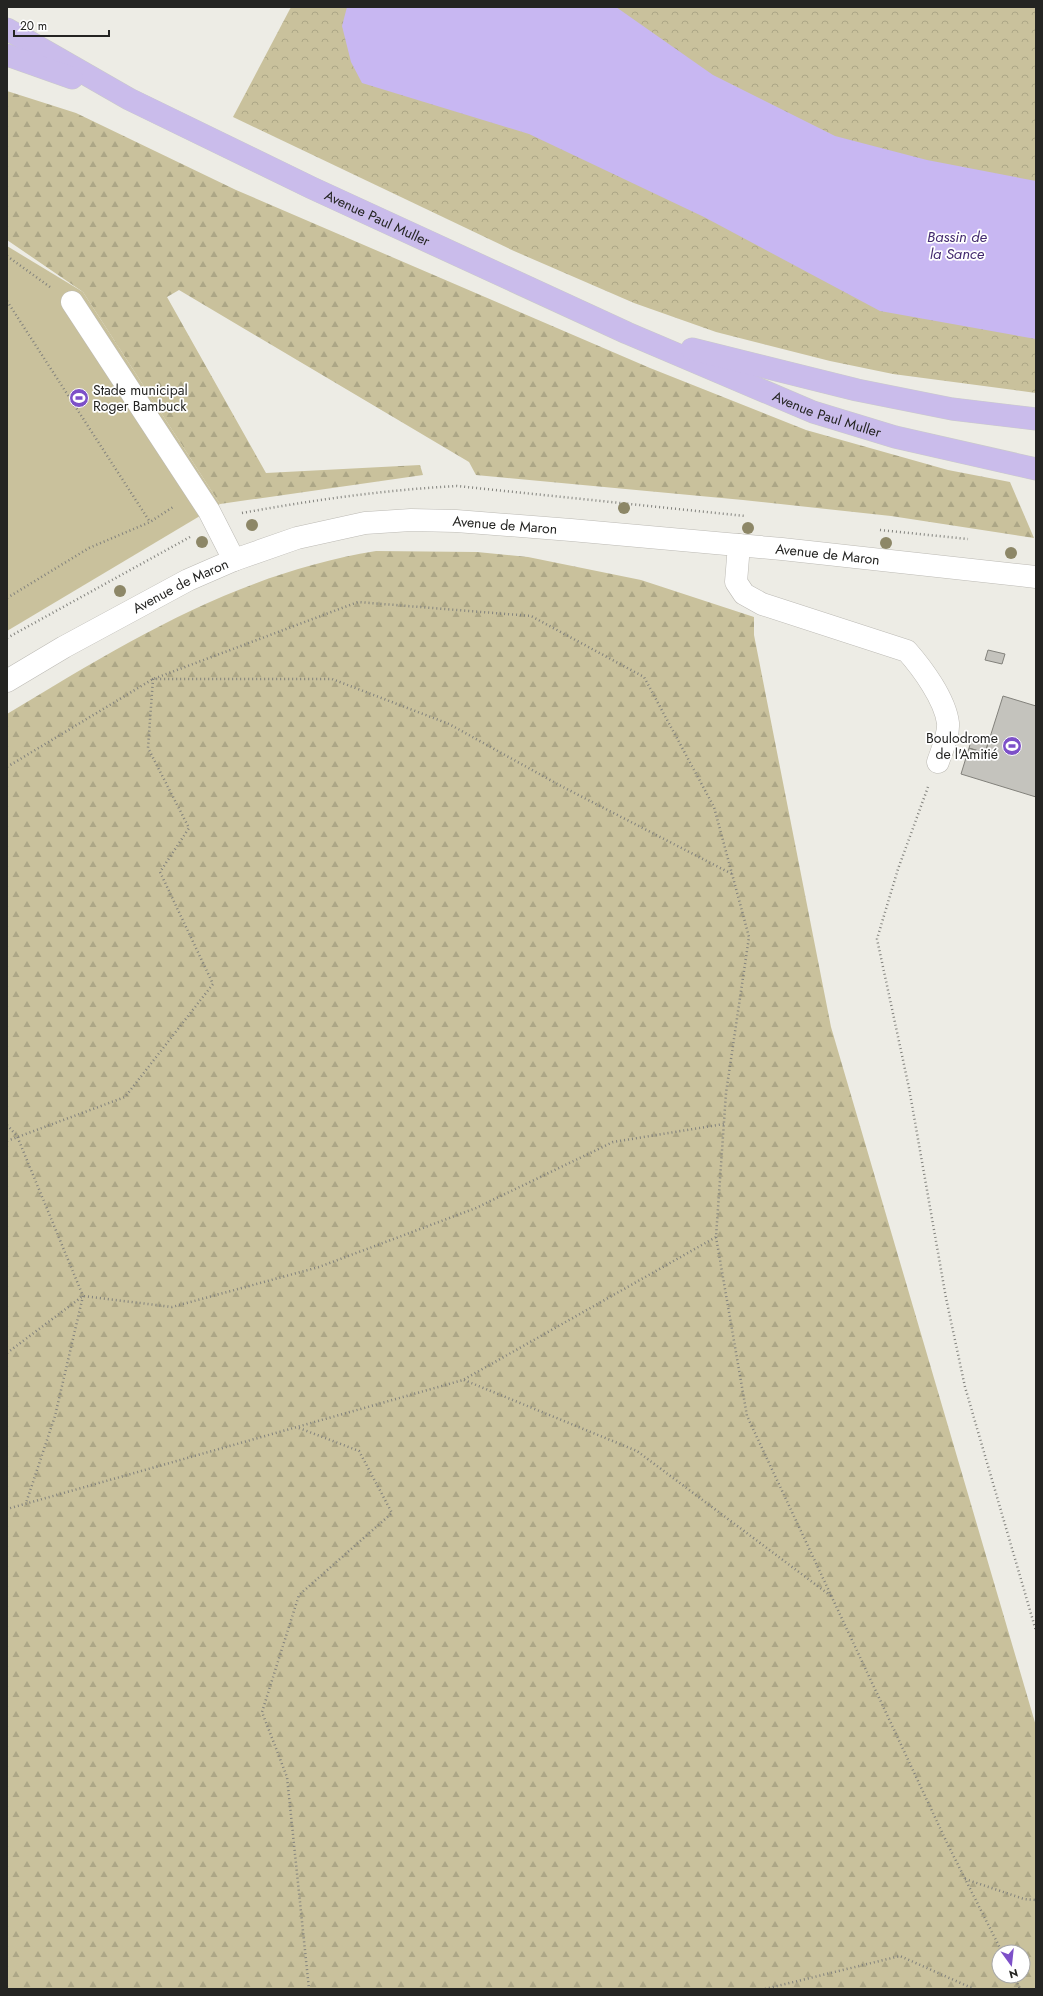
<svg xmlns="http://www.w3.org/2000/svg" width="1043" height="1996" font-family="Jost,sans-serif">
<defs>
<pattern id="forest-firs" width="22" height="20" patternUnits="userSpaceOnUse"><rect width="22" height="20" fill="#c9c19c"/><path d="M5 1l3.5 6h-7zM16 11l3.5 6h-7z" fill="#aca686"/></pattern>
<pattern id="park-crowns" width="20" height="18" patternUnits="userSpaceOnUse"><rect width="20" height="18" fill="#c9c19c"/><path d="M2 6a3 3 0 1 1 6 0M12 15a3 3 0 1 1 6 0" fill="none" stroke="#aca686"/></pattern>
</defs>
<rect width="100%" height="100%" fill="#edece5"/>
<path fill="url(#forest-firs)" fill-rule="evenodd" d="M7,91L76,113L236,190L650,368L806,430L948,470L1010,482L1034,538L891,516L743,500L476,475L469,462L179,290L167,297L266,473L420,465L423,475L220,504L83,292L7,240Z
M376,551L477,552L528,557L641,580L754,617V635L831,1027L1036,1726V1989H7V714C126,642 236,574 376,551ZM999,1952H1023V1976H999Z"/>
<path fill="url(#park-crowns)" d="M291,7H1036V393L893,374L830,361L716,332L634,303L514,251L233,117Z"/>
<path fill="#c9c19c" d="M7,246L83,292L220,504L7,631Z"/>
<path fill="#c8b7f2" d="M347,7H616L713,75L835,136L927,160L1036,181V339L880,311L704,217L529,134L362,83L351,62L342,26Z"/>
<path fill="#c4c3bd" stroke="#82817b" d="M988,650L1005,654L1002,664L985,660Z
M1003,696L1036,706V797L961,774L969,748L985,753Z
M972,738L988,743L985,753L969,748Z"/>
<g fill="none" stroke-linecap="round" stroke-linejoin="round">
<defs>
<g id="minor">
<path d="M72,302L209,511L234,560"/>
<path d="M739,545L736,582L744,594L762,604L907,651C922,668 945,699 948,723C949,735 942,750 938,762"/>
<path id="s1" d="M7,681L64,647L188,580L234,560L297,538L365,523L411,520L456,521L571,530L782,549L1036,577"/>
</g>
<g id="major">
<path id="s2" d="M7,29L129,99L312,188L627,333L813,412L895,437L1036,469"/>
<path d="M7,55L72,78"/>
<path d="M692,349L857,390L952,409L1036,419"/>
</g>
</defs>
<use href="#minor" stroke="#bcbab4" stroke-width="23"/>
<use href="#major" stroke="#cacaca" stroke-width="23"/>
<path stroke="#82827d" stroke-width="2.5" stroke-dasharray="1 3" stroke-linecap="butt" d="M7,256L50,287
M7,301L150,522
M242,513C313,500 384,490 457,486L745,516
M880,530L968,539
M7,598L89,548L150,522L173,507
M7,638L190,537
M7,767L153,679L358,602L531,616L644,677L714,807L749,937L726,1093L716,1237L463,1380L7,1509
M928,787L898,869L877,939L909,1088L946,1298L965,1387L1036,1631
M7,1125L17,1136L83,1296L55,1416L26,1503
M7,1141L125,1097L213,984L160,872L189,828L148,748L153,679H332L449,724L561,786L732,874
M716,1237L747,1416L948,1845L1002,1952
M7,1353L83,1296L172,1307L319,1267L476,1208L613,1142L724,1124
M464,1380L637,1451L831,1596
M299,1428L359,1451L392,1513L299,1595L262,1712L287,1777L309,1989
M965,1879L1024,1899L1036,1900
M1014,1976L1020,1989
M765,1989L900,1956L974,1989"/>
<use href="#minor" stroke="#fff" stroke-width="22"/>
<use href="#major" stroke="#cabceb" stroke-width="22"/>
</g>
<g fill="#8d8767">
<circle cx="624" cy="508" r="6"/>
<circle cx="252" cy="525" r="6"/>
<circle cx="748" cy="528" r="6"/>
<circle cx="202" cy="542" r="6"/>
<circle cx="886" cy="543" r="6"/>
<circle cx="1011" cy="553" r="6"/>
<circle cx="120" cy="591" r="6"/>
</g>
<defs>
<symbol id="stadium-disc" viewBox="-11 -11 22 22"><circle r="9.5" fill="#7d50c8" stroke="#fff"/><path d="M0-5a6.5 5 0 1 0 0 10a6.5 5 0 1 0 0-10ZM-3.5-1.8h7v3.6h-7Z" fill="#fff"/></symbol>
</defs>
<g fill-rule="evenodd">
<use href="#stadium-disc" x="68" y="387" width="22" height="22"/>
<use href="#stadium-disc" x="1001" y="735" width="22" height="22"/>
</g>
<g text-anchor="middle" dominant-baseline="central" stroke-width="3.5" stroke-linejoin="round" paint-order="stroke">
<g font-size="14" fill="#242422" stroke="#fff">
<text stroke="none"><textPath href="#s2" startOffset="416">Avenue Paul Muller</textPath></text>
<text stroke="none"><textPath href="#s2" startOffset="907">Avenue Paul Muller</textPath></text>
<text stroke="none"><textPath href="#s1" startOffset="534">Avenue de Maron</textPath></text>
<text stroke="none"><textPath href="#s1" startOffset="858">Avenue de Maron</textPath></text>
<text stroke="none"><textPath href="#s1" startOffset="198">Avenue de Maron</textPath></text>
</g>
<g font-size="14" fill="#242422" stroke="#fff" text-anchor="start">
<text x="93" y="390">Stade municipal<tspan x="93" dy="16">Roger Bambuck</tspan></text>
<text x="998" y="738" text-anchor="end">Boulodrome<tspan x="998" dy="16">de l'Amitié</tspan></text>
</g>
<g font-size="15" font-style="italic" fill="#442b6f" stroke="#fff">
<text x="957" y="237">Bassin de<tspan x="957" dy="17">la Sance</tspan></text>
</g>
</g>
<rect width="1043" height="1996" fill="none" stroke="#242422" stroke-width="16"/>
<g transform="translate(1011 1964) rotate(165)"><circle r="19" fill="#ffffff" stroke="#a7a7a7"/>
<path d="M0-3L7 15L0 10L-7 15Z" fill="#7d50c8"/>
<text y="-6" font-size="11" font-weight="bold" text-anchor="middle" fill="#242422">N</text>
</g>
<path d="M14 30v6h95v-6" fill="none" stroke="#242422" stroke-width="2"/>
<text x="20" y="30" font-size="12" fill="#242422" stroke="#ffffff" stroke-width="3" paint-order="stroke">20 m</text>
</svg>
